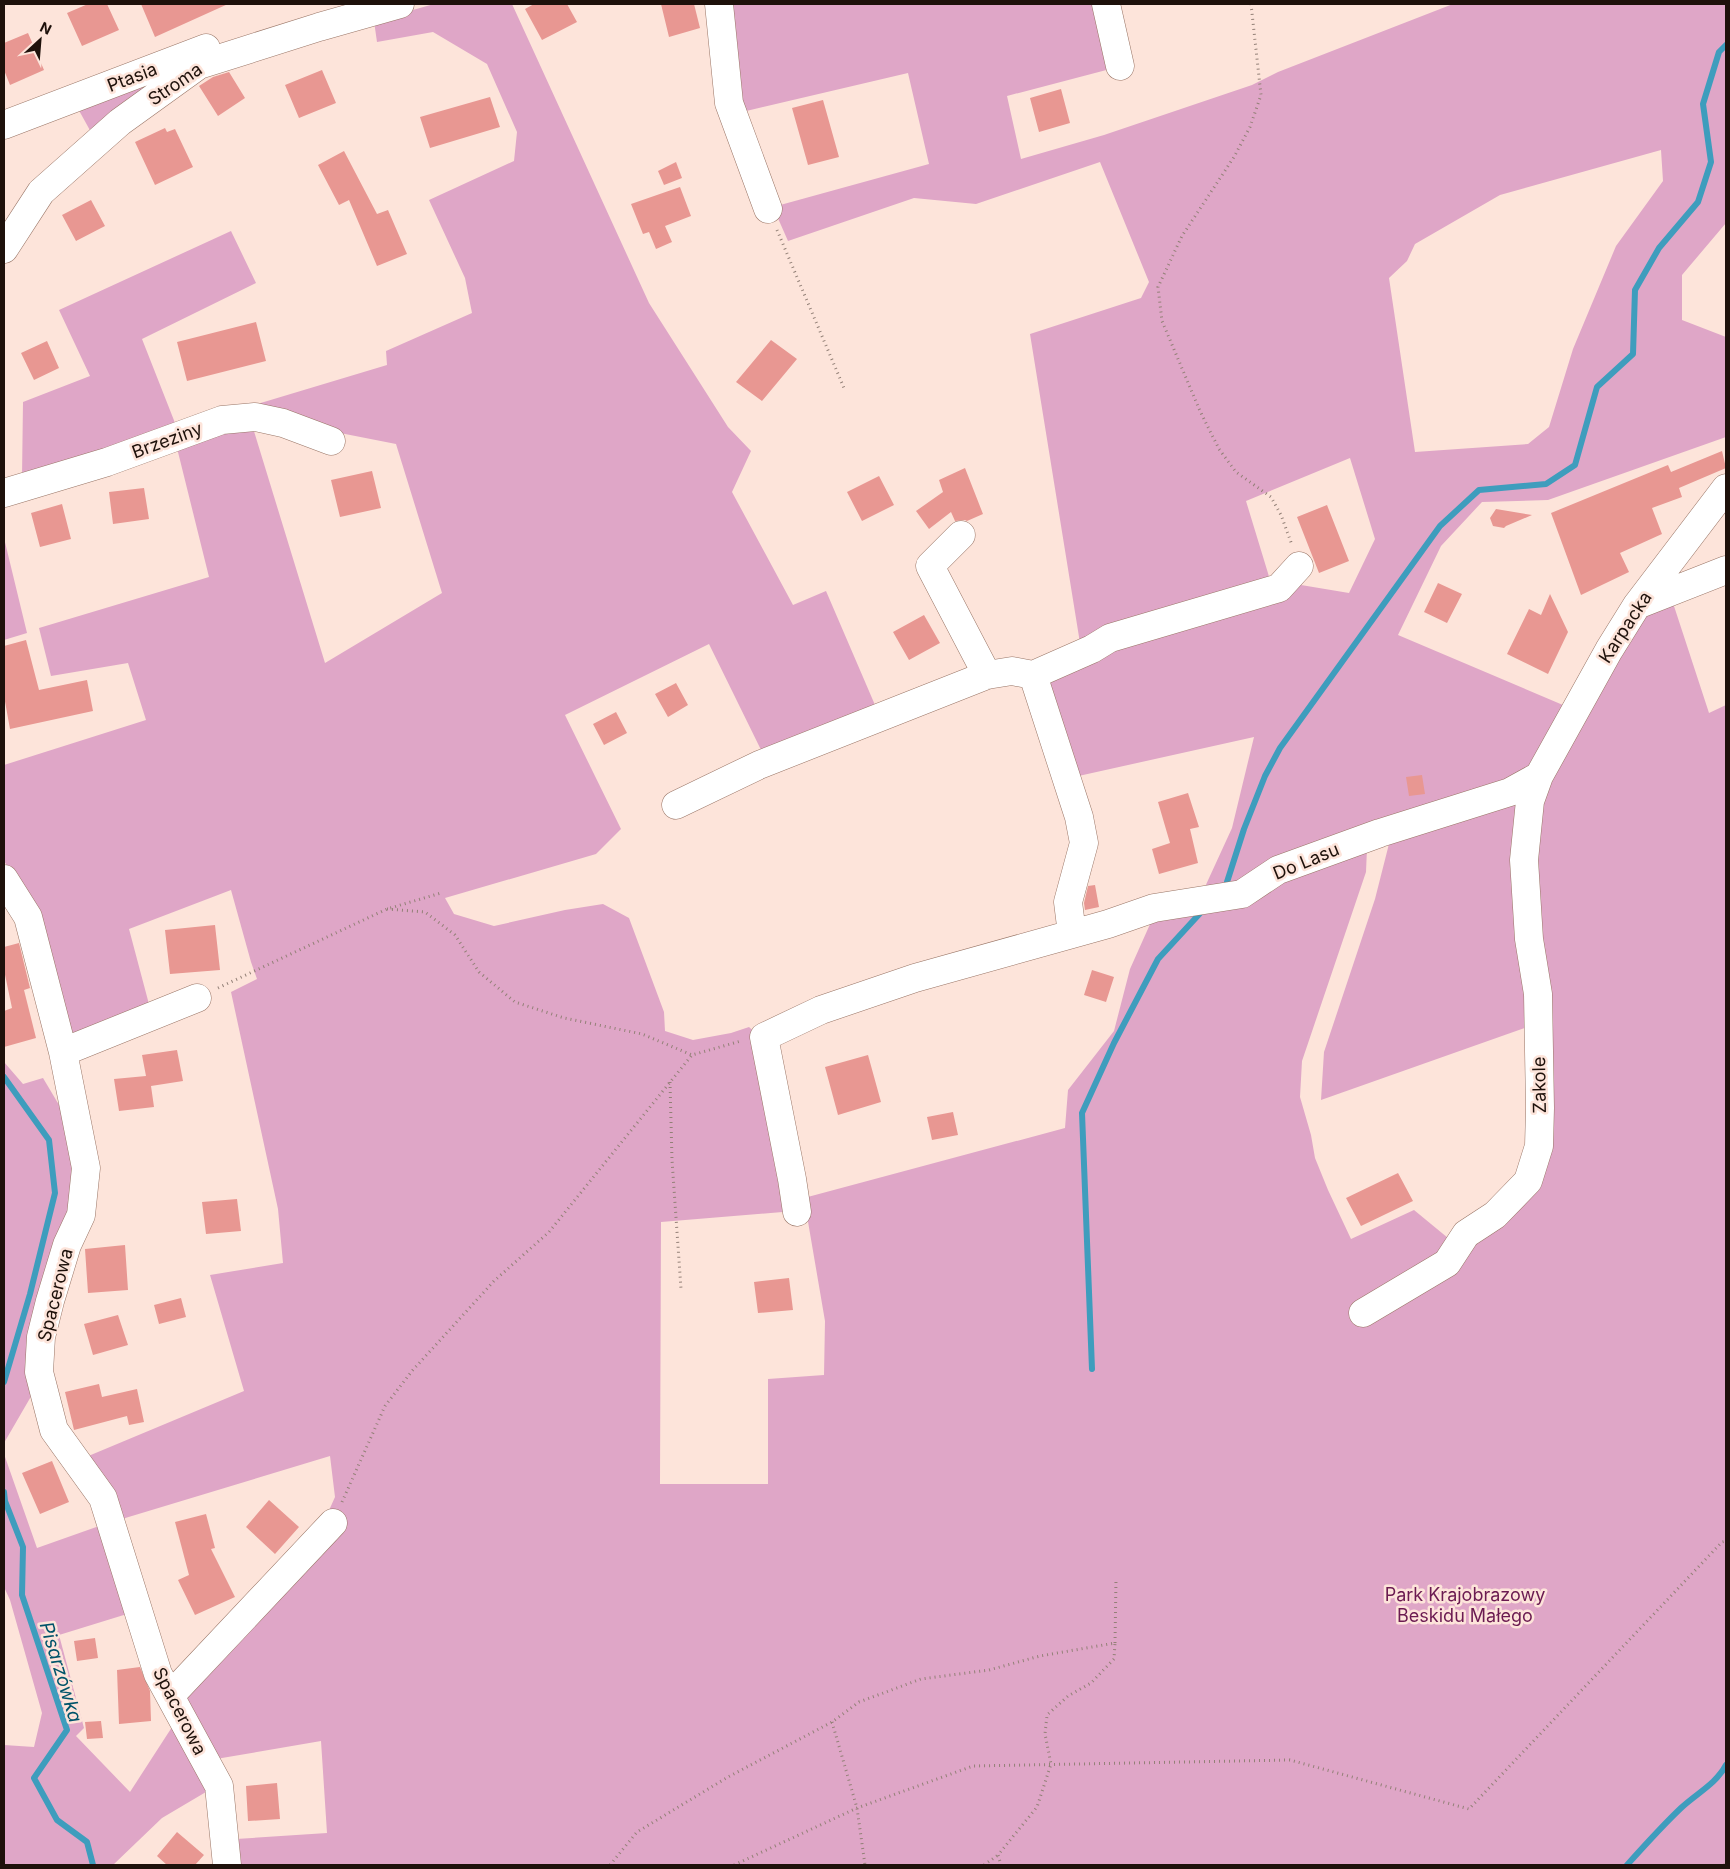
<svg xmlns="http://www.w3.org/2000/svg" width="1730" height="1869" font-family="Inter,sans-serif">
<rect width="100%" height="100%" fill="#fde4da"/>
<path fill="#dfa6c7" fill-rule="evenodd" d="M434,4H512L649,303L728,427L751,451L732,492L793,605L826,591L878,712L764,756L709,644L565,715L621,829L596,854L445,898L454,914L494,926L565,910L603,904L629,918L664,1012L665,1031L693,1040L731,1033L749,1027L774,1050L804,1198L1065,1128L1068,1090L1114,1031L1130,969L1151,922L1265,887L1367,848L1366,872L1302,1061L1300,1097L1311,1135L1315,1158L1328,1190L1351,1239L1414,1210L1448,1238L1529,1198L1537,832L1544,785L1643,615L1673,603L1709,713L1726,705V1865H234L236,1839L327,1833L321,1741L216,1759L185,1693L322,1526L335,1497L330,1456L122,1519L86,1457L244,1391L210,1275L283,1263L278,1209L231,992L257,979L251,962L231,890L129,929L150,1008L71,1039L35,910L4,861V765L146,720L128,663L51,676L39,628L209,577L177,448L220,430L253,428L325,663L442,593L396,444L335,432L247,407L387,365L386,351L472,313L465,278L429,200L514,161L517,132L487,64L433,32L377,42L374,21ZM806,1210L825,1321L824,1375L768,1379V1484H660L661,1222Z
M725,4H1101L1114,68L1007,96L1021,159L1104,135L1252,85L1278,72L1453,4H1726V223L1682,275V320L1726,337V437L1548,500L1482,502L1441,546L1398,635L1570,708L1530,772L1241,887L1204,889L1232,828L1254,737L1074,777L1049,678L1114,647L1295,584L1349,593L1375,539L1350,458L1246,501L1271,583L1080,643L1030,334L1141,298L1149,282L1100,162L976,204L914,198L788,241L773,207L929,164L908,73L742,112ZM1661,150L1663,181L1616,246L1573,349L1549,427L1528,444L1415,452L1389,278L1407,261L1415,244L1500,195Z
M173,66L92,134L76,105Z
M231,231L256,283L142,339L177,428L22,477L23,402L90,376L59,310Z
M4,538L27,633L4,640Z
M1514,798L1522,807L1533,1025L1321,1100L1324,1052L1375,899L1391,836Z
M4,1062L23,1084L43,1078L62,1110L76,1178L33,1393L4,1443Z
M4,1454L37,1548L102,1525L127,1614L59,1635L84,1728L76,1736L130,1792L174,1724L211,1789L162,1818L113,1865H4V1745L34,1747L42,1713L10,1600L4,1587Z"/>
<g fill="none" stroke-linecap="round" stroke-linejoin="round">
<path stroke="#3e9dbd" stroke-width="6" d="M1227,882L1244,829L1265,776L1280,748L1440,526L1479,490L1546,484L1575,465L1597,387L1633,354L1635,290L1659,248L1698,202L1711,162L1703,104L1719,52L1726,45
M4,1077L49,1140L55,1193L30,1294L4,1382
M1092,1369L1082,1113L1114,1043L1158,959L1204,909
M4,1492L5,1501L23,1547L22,1595L67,1730L34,1778L57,1820L87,1842L93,1865
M1627,1865C1645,1845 1662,1826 1681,1808C1697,1793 1716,1784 1726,1765"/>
</g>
<path fill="#e89792" d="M88,4H107L119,30L82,46L67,13Z
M141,4H228L155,37Z
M534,4H567L577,22L542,40L525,9Z
M661,4H694L700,28L669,37Z
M28,33L44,70L10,85L4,70V43Z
M322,70L336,103L299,118L285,85Z
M229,72L245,98L218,116L199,86L213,77Z
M1061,89L1070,123L1039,132L1030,98Z
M490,97L500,127L430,148L420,117Z
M823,100L839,157L808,165L792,108Z
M165,128L167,132L175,129L193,167L155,185L135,142Z
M344,151L377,214L388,210L407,254L377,266L349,200L339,205L318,165Z
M676,162L682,178L664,185L658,171Z
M680,187L691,216L665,226L672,242L656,249L649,232L643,234L631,204Z
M91,200L105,226L76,241L62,215Z
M256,322L266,361L187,381L177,342Z
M771,340L797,359L762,401L736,382Z
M47,341L59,368L34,380L21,353Z
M1722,451L1726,468L1679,488L1682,497L1652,508L1662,534L1620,553L1629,572L1581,595L1551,513L1668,465L1671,472Z
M965,468L983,514L967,521L965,520L955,521L951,512L929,529L916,511L943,492L939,480Z
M372,471L381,508L340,517L331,480Z
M879,476L894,505L862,521L847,492Z
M144,488L149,519L113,524L109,492Z
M62,504L71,539L40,547L31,513Z
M1327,505L1349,561L1319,573L1297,517Z
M1496,509L1532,515L1506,526L1504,528L1493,526L1490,518Z
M1438,583L1462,594L1447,623L1424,612Z
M1550,594L1568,632L1548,674L1507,654L1529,609L1541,615Z
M924,615L940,643L909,660L893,632Z
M26,640L39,690L87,680L93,711L10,729L4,696V646Z
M676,683L688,705L668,717L655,694Z
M616,712L627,733L604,745L593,724Z
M1422,775L1425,794L1409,796L1406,777Z
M1188,793L1199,827L1190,829L1198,863L1159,874L1152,849L1170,843L1158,802Z
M1095,885L1099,907L1085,910L1084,903L1088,886Z
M215,925L220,970L170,974L165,930Z
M19,943L30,988L24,990L36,1038L4,1047V1011L12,1008L4,970V947Z
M1092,970L1114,977L1106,1002L1084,995Z
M177,1050L183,1081L151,1086L154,1107L119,1111L114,1079L146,1076L142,1055Z
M868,1055L881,1102L838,1115L825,1067Z
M953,1112L958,1135L932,1140L927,1117Z
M1398,1173L1413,1201L1361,1226L1346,1198Z
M237,1199L241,1231L206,1234L202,1202Z
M125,1245L128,1290L88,1293L85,1249Z
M789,1278L793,1310L758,1313L754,1282Z
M181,1298L186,1317L159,1324L154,1305Z
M118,1315L128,1345L93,1355L84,1324Z
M99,1384L102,1397L137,1389L144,1422L129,1425L127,1416L74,1430L65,1392Z
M52,1461L69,1502L40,1514L22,1473Z
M269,1500L299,1527L275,1554L246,1527Z
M206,1514L215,1548L211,1549L235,1597L195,1615L178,1580L189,1575L175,1522Z
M95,1638L98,1658L77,1661L74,1641Z
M140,1667L150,1691L151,1721L119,1724L117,1670Z
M101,1721L103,1738L87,1739L85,1722Z
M277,1783L280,1819L248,1821L246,1786Z
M177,1832L204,1855L195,1865H167L157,1856Z"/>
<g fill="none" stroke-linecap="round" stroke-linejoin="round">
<defs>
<path id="minor" d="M719,4L729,103L768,209
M1106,4L1120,66
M4,125L206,48
M4,249L41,192L120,122L199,65L319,27L400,4
M4,493L107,462L222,420L255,417L283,423L331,441
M961,535L930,566L987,675
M1637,605L1726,570
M1033,675L1092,649L1110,638L1279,588L1299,566
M676,805L759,765L987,675L1012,671L1033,675L1079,817L1084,843L1068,902L1072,934
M4,879L28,917L63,1052L86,1168L81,1215L67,1245L50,1301L41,1337L39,1372L54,1430L103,1498L158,1674L219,1786L227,1865
M63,1052L197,998
M797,1212L792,1179L764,1037L821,1010L915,978L1108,924L1154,908L1242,894L1278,870L1380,833L1510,792L1539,776
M1363,1313L1447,1263L1466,1234L1495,1215L1528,1181L1539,1146L1540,1108L1538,994L1529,939L1524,860L1530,801L1539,776L1609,650L1637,605L1726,488
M170,1696L333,1523"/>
</defs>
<use href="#minor" stroke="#997566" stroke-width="29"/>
<path stroke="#938077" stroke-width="3" stroke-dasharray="1 4" stroke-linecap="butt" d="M1251,4L1261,95L1250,127L1234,157L1182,236L1158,287L1162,321L1200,411L1219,449L1236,472L1271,497L1281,515L1292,545
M777,230L844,388
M387,909L425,912L455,935L479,972L515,1002L564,1018L642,1034L692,1055
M218,988L387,909L441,893
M670,1082L672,1160L681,1289
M342,1502L385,1406L412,1371L494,1281L549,1232L692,1055L741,1041
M1115,1643L1116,1579
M832,1722L857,1808L865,1865
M610,1865L637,1832L728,1777L832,1722L859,1702L921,1679L989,1670L1040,1656L1115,1643L1114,1659L1091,1683L1068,1696L1047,1715L1045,1734L1051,1764L1037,1807L998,1855L1001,1865
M734,1865L857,1808L973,1766L1290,1760L1469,1809L1722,1542L1726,1541
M984,1865L998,1855
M1724,1865L1726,1864"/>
<use href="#minor" stroke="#fff" stroke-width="28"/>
</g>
<g text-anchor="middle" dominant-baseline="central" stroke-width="5" stroke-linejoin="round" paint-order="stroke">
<g font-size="18" fill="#1e110b" stroke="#fde4da">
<text transform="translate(132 77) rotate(-21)">Ptasia</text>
<text transform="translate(175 84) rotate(-34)">Stroma</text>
<text transform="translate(167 440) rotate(-20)">Brzeziny</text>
<text transform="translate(1625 627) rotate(-57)">Karpacka</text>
<text transform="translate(1306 861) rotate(-22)">Do Lasu</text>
<text transform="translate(1539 1085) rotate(-91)">Zakole</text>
<text transform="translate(55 1295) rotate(-76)">Spacerowa</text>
<text transform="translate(180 1711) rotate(63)">Spacerowa</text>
</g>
<g font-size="18" fill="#6b1a51" stroke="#fde4da">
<text x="1465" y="1594">Park Krajobrazowy<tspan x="1465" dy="21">Beskidu Małego</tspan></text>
</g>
<g font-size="19" font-style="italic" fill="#00536a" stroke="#fde4da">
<text transform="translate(61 1672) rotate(73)">Pisarzówka</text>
</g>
</g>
<rect width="1730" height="1869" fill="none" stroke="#1e110b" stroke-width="10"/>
<g transform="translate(40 40) rotate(26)" stroke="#fde4da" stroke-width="4" paint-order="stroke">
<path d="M0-4L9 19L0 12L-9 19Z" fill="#1e110b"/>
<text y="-8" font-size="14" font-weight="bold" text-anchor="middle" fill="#1e110b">N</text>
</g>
</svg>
